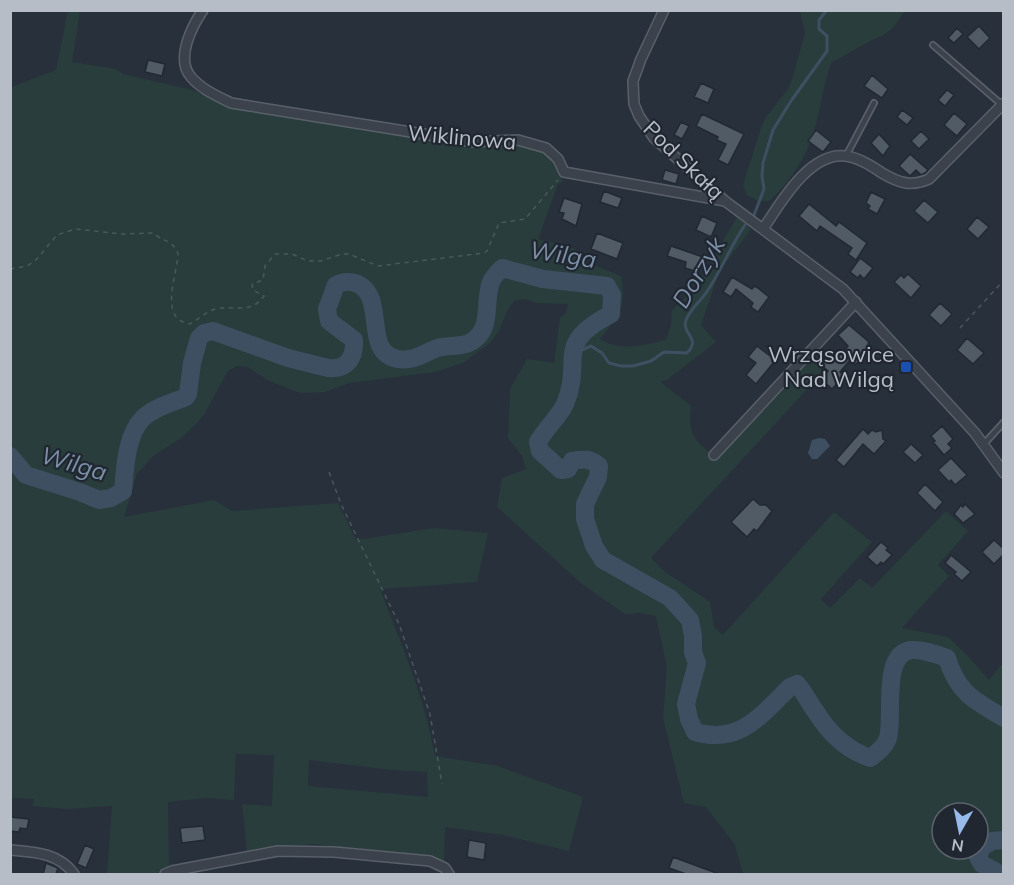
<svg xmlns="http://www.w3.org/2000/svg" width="1014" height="885" font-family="Mulish,sans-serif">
<rect width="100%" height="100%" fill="#27303b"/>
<path fill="#2a3d3d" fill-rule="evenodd" d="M68,11H80L72,62L116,69L123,74L192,90L232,106L359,129L472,146L520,145L547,154L557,163L563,182L558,184L538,239L576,249L581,260L621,276C627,306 619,316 600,339C619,352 644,345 666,340L671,325L672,310L694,290L737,217L751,229L719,272L701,325L716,342L668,379L661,382L691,406C687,435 695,439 714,457L808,356L824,371L651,558L665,572L710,602L714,627L723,635L834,512L872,542L821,599L830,608L860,578L872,588L946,511L968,531L938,565L949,576L902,628L948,637L969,657L989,680L1003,663V874H743L735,845L706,807L684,803L663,718L667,667L656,616L640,613L625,614L582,584L497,507L502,478L526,469L522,456L508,438L510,389L527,359L554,363L560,318L566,313L568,304L536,303L526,299L514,301L507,311L500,329L491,342L463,363L435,372L349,383L325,392L300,393L267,380L248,367L237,366L228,371L205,413L198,422L181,438L152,457L137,474L124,517L214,500L232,511L338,503L356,540L435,528L488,533L477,582L380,589C402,646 424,695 435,756L498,766L583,797L569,851L503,835L445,827L444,862L387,852L314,844L247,851L242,804L272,806L274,755L236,754L234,800L205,798L168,802L169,865L156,874H107L112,806L68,809L32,806L34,799L11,798V87L56,70ZM309,760L393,770L427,772L428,797L308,786ZM942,813H978V849H942Z
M800,11H905L892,29L882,36L872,40L831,63C823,85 821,108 814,131C807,156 789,184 769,201H758L747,195L743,185L761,128L766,117L788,89L792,79L805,33Z"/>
<path fill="#3f4f62" d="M819,438L825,439L830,446L817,459H812L808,453L812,440Z"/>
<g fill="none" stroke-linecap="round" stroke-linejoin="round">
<path stroke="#3f4f62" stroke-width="3" d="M754,215L764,189L762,176L763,163L773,130L791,101L827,51V36L819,29V20L827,10
M572,354L591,346L602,353L609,363L621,366H633L651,361L664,352L687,353C702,338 681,334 686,320C691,308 702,300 708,290C722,269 731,245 745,225"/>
<path stroke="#3f4f62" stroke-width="18" d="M10,456L26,475L80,492L99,500L111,498L123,491C125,469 126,435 143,418C154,407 172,403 186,397L188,394L192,363L199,338L204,333L213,331L288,358L328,368C347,370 355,358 354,340L329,321L327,309L336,285C344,281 350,281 358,284C387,298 362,353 398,359C412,362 425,353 437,348C447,345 460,347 469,343C494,331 483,303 491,282C493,277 498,272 502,268L543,279L607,286L612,295L611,314C552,345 584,359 565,404C559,417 545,429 538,442L540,451L561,470L568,469L572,461C584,459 590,458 599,466L598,477L585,504V519L594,546L603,560L670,598L690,620L693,636V652L697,663L686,704L689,719L695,732C740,745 761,715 790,687L797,684C805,693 809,703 816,712C829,733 847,750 870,758C877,753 885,747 888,738C894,716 881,654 911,650C923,649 935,654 947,658C957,692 974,701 1004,718
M1000,874L982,864L978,857L982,847L992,841L1004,840"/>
</g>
<path fill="#505b66" stroke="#222932" stroke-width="1.5" d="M979,26L990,38L979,49L967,37Z
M957,28L963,34L954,43L948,38Z
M148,60L165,64L162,76L145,72Z
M872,75L888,89L882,98L864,86Z
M701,83L714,89L708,103L694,97Z
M947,90L954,95L945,106L938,100Z
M902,110L913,118L907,125L897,117Z
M954,113L967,124L957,136L944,125Z
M702,114L744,134L728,165L718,160L726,144L717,140L718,137L696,126Z
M681,122L689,126L682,139L674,135Z
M816,130L831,142L823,152L808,141Z
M921,131L929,139L919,149L911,141Z
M879,134L890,146L883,156L871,143Z
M910,154L928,170L925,173L921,175L916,170L910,176L899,166Z
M665,170L679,174L676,184L662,180Z
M604,191L622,198L618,208L600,202Z
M871,192L885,199L877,214L868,209L870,206L866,203Z
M564,198L582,204L576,226L562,219L564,213L559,212Z
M924,200L938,212L928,223L914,211Z
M809,204L836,226L839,222L867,243L856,260L848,254L852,248L820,226L817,231L799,216Z
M702,216L717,223L711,237L696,230Z
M977,217L989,227L978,239L967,229Z
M597,233L623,243L617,259L591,249Z
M671,246L703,257L698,272L685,268L686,262L667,256Z
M860,258L873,268L864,279L860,275L858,278L850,272Z
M908,274L921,286L911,298L894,282L901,275L904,278Z
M732,277L752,289L754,286L758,288L769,297L758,312L751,307L753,303L736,289L731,297L723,292Z
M940,303L952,314L941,326L929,315Z
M849,325L869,342L868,344L872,348L855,365L850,360L840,372L844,376L832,389L821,379L828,371L815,359L821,353L832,363L843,352L848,346L838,335Z
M967,338L984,353L973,364L957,350Z
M757,346L774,359L772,361L774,362L756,384L746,375L756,363L748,357Z
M942,426L953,439L948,444L952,448L944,455L933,442L935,441L931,436Z
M863,429L868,434L872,430L876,432L882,430L883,439L886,441L874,454L863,444L844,467L836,460Z
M911,444L923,455L915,463L903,452Z
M951,458L967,475L955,485L951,480L949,482L938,470Z
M925,484L943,502L935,511L917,493Z
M753,499L760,505H766L772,511L757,531L754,529L747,537L731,522Z
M965,504L975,514L963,523L954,514L961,505L963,507Z
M994,540L1004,549V554L994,564L982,552Z
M881,542L888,548L886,550L892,555L883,564L881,562L877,566L867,557Z
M951,555L971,572L962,581L954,574L956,572L945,563Z
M10,817L29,819L27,829L20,828L19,832L10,831Z
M203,826L205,840L182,843L180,828Z
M469,840L486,843L484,860L467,857Z
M85,845L94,849L86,868L77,864Z
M673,857L719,874H686L669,868Z
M46,863L58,868L56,874H43Z"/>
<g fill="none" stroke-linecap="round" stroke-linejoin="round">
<defs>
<path id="lane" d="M933,45L1001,104
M846,156L874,103
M983,445L1004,422"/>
<path id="street" d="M203,10C192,26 175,59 191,77C201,89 217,96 231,103L473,142L518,140L546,148L558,159L564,172L725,201
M664,10L641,59L633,81L634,104L639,116L654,138L725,201L843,289L975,433L1004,473
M763,229C780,204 809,152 845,156C857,157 872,166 882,173C899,183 911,187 929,179L1004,103
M714,455L856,302
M10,850C35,852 59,853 74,874
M165,874L172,871L278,851L334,852L430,861L445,868L449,874"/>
</defs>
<use href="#lane" stroke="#596069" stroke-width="8"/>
<use href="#street" stroke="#596069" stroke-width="12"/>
<path stroke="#49595b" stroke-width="1.5" stroke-dasharray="4.5 4.5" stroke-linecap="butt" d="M10,269L27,266L35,261L57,235L75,229L122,234L154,233C163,243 172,238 178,254C177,277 158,319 190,324C197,320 204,314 210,311C228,302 250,317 264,296L253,290L252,284L263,280L265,266L275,254H292L308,261H321L342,254H349L378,266L484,253L487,251L499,223L525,219L558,180
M960,328L1004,280
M329,472L341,504L399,624L430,714L442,784"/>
<use href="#lane" stroke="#3b424b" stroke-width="4.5"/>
<use href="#street" stroke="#3b424b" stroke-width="9"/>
</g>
<rect fill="#1a4fb4" stroke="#202731" stroke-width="2" x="900" y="361" width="12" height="12" rx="3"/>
<g text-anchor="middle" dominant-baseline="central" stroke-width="4.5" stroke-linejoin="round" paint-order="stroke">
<g font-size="22" fill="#b7bdc7" stroke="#202731">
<text transform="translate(462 137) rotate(5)">Wiklinowa</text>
<text transform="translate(684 160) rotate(44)">Pod Skałą</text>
</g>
<g font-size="22" fill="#b7bdc7" stroke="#202731" text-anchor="end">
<text x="894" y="354">Wrząsowice<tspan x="894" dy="25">Nad Wilgą</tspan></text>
</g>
<g font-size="24" font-style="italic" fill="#7b8fa6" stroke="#202731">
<text transform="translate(563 254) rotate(9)">Wilga</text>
<text transform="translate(698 272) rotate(-59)">Dorzyk</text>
<text transform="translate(74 463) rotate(16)">Wilga</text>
</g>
</g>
<rect width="1014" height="885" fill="none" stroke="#b7bdc7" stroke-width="24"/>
<g transform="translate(960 831) rotate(189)"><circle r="28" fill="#202731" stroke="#5c636d" stroke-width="1.5"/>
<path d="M0-4.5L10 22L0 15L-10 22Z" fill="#97baeb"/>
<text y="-9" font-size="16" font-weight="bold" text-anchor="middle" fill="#b7bdc7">N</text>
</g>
</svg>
